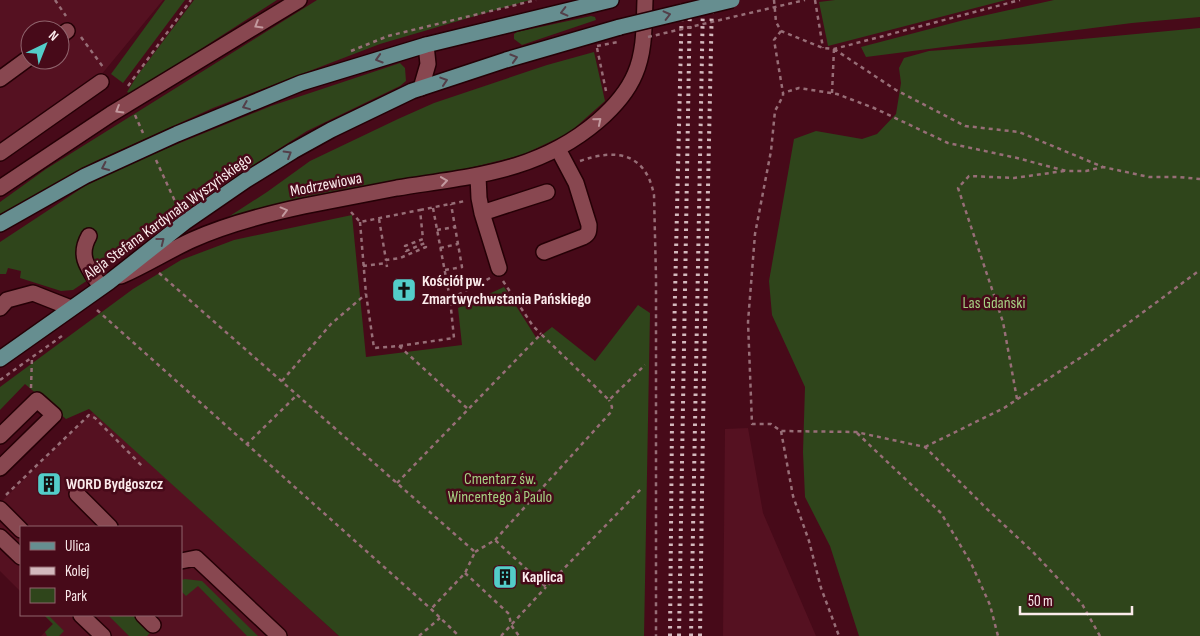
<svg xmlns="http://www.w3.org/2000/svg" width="1200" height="636" font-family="'Sofia Sans Condensed',sans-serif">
<rect width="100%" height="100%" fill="#470a19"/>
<path fill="#551121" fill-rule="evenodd" d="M0,0H163L101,75L0,147ZM30,30H60V60H30Z
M93,412L339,636H41L53,624L44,615H181V527H21V592L0,571V503Z
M748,428L763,513L816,636H723L725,429Z"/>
<path fill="#2f451b" d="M165,0H185L123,83L111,74Z
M194,0H277L131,94L127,92L137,76Z
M317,0H530L380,44L213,108L96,161L0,216V202L46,169Z
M835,0H1006L828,46L819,2Z
M1054,0H1200V17L1132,23L866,57L861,47L964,20Z
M591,16L595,17L596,20L522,45L514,39V34L517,32Z
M1200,28V636H859L830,546L805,497L803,452L805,387L772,315L769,281L794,139L816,131L862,139L877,134L896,114L901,83L899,68L904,58L929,51L1029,44Z
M594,52L605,101L569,133L522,155L453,172L355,190L216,225L267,192L310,161L398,119L434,103L547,65Z
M400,63L405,68L406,81L400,86L307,131L244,171L103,270L73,290L61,291L20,278L21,271L8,268L6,274H0V242L85,186L133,162L271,106Z
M352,215L366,357L462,345L458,308L504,287L537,339L552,327L595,361L638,305L650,313L644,636H339L89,409L66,419L25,384L0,410V387L133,289L181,260L234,240Z
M185,579L202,581L258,636H247L198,586L186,596L181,591V580Z
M44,615H48L64,631L59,636H47L45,632L53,624Z
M108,615H136L152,631L147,636H129Z"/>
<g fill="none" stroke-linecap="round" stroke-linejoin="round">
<defs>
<path id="minor" d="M60,36L67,31
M0,79L30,57
M421,88L428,64L426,45
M0,153L101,82
M478,176L479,198L482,213L547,192
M0,188L111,114L299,0
M482,213L499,268
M89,236C77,257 89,269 101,287
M544,252L583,237C589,234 589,231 589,225L576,183L558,149
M121,276C146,265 168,251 192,240C227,224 267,214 304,206C335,200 366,194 397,188C471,176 537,173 598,121C613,108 627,93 635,74C645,51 644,25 645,0
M0,308L7,300L33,293L71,308
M0,436L37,400L54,415L0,468
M77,494L110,527
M0,509L21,530
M0,537L21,557
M181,561L196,558L279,636
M81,615L103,636
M143,615L153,625"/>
<path id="major" d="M0,224L85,176L177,134L301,83L426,45L611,0
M0,359L109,282L185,222L246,180L293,151L331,130L412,91L506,60L620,27"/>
</defs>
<use href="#minor" stroke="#250006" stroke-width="18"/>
<use href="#major" stroke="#250006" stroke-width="18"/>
<path stroke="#976e77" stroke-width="2.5" stroke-dasharray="4 4" stroke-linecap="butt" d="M55,0L66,16
M774,0L776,22L781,31L823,48L834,49L1020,0
M815,0L823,48
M781,31L774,40L783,93
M81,37L103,67
M597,48L606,91
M834,49L896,90L965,126L1019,132L1103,167L1149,177H1178L1200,179
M351,51L388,36L536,0
M128,86L191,0
M832,93L834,49
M135,115L143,133
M156,160L179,210
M580,161C616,148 646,153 654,195L656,277V636
M433,208L450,299
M420,210L465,201
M351,212L360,222L420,210L423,239L405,246L406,251L425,243L426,247L400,258L386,260L387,267
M379,219L386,260
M360,222L366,294L374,348L399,346L454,338L450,299L490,278
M437,230L455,227
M440,248L458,244
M363,266L387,263
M445,270L462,267L451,204
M159,273L475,552L465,573L431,609
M503,281L533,326L541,334
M97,310L431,609L459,636
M399,346L468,409
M0,380L62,336
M282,381L331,324L366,294
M31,388L32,357
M1017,399L1003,322L958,188L969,176L1014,178L1064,171
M781,431L793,496L809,541L821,588L839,636
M857,433L941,513L971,563L990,605L998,636
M246,445L297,395
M925,447L1004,408L1092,350L1200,270
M397,483L541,334L609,400L645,365
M6,495L89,415L95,418L142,466
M495,540L611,412L612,407L609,400
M475,552L495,540L546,587L642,488
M465,573L509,614L511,625L519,636
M419,636L440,618
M501,636L546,587
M1100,636L1082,604L1033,552L987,509L925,447L856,432L781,431L771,424H752L748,322L755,234L771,151L775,111L783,96V93L799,88L837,94L874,108L948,143L1017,158L1066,171H1086L1103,167"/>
<use href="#minor" stroke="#884750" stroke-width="15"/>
<use href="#major" stroke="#668e90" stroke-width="15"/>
<path stroke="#d3b9bd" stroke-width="4" stroke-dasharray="2.5 5" stroke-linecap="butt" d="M670,636L672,422L682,0
M679,636L690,0
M691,636L703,0
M700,636L703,423L712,0"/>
<defs>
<path id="major-bridge" d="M620,27L732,0"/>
</defs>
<use href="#major-bridge" stroke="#250006" stroke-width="18" stroke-linecap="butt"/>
<path stroke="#976e77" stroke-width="2.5" stroke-dasharray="4 4" stroke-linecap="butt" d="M648,37L805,0
M597,46L618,42"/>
<use href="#major-bridge" stroke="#668e90" stroke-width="15"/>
</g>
<defs><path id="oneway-chevron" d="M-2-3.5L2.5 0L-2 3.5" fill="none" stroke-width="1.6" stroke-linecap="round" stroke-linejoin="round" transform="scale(1.25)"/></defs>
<g stroke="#533f49">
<use href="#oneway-chevron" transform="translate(564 12) rotate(166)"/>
<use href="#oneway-chevron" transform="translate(667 15) rotate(-14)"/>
<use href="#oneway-chevron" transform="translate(514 58) rotate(-17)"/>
<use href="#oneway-chevron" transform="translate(379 59) rotate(163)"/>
<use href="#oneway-chevron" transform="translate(444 81) rotate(-18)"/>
<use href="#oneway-chevron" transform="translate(246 106) rotate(158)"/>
<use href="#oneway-chevron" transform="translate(288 154) rotate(-31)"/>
<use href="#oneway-chevron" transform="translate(105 167) rotate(155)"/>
<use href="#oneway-chevron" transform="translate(161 241) rotate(-38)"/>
</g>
<g stroke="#c2999e">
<use href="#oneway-chevron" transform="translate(258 25) rotate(149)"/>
<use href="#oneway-chevron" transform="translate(119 110) rotate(149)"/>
<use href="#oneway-chevron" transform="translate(598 121) rotate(-40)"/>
<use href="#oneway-chevron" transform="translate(444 181) rotate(-8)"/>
<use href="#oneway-chevron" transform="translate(284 211) rotate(-15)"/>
</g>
<defs>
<symbol id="church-square" viewBox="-11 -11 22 22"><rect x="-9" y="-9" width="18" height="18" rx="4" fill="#53cdc9" stroke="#470a19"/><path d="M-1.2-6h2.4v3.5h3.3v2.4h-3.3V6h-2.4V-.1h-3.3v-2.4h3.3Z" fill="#111"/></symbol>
<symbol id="building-square" viewBox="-11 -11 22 22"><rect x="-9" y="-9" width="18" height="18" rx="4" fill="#53cdc9" stroke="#470a19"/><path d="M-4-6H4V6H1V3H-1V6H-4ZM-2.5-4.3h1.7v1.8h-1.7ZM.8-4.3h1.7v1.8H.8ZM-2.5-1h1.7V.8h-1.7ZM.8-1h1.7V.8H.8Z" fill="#111"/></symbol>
</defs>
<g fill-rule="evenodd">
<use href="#church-square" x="390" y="276" width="28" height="28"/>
<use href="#building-square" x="35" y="470" width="28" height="28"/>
<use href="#building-square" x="491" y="563" width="28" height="28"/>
</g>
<g text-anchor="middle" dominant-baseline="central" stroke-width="5" stroke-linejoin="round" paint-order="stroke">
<g font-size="16" fill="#fbebec" stroke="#470a19">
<text transform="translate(326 185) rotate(-11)">Modrzewiowa</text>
<text transform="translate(168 217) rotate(-36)">Aleja Stefana Kardynała Wyszyńskiego</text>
</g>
<g font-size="16" font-weight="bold" fill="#fbebec" stroke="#470a19" text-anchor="start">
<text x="422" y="281">Kościół pw.<tspan x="422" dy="18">Zmartwychwstania Pańskiego</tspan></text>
<text x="66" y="484">WORD Bydgoszcz</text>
<text x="522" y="577">Kaplica</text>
</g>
<g font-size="16" fill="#a5cf82" stroke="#470a19">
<text x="994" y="303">Las Gdański</text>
<text x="500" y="479">Cmentarz św.<tspan x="500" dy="18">Wincentego à Paulo</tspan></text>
</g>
</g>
<rect x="20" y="526" width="162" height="90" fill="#470a19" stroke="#8f646d"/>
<rect x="30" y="542" width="25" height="8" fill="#668e90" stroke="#8f646d"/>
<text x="65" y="551" font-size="15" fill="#fbebec">Ulica</text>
<rect x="30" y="567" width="25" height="8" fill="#d3b9bd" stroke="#8f646d"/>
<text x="65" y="576" font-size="15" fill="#fbebec">Kolej</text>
<rect x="30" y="588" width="25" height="15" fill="#2f451b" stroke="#8f646d"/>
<text x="65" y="601" font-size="15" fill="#fbebec">Park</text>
<g transform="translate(45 45) rotate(43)"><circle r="24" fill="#470a19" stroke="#8f646d"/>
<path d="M0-4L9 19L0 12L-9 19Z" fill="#53cdc9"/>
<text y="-8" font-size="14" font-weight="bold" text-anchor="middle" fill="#fbebec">N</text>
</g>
<path d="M1020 606v8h112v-8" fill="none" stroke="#fbebec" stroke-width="2.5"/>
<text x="1028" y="606" font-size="15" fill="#fbebec" stroke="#470a19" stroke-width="4" paint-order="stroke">50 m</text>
</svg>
